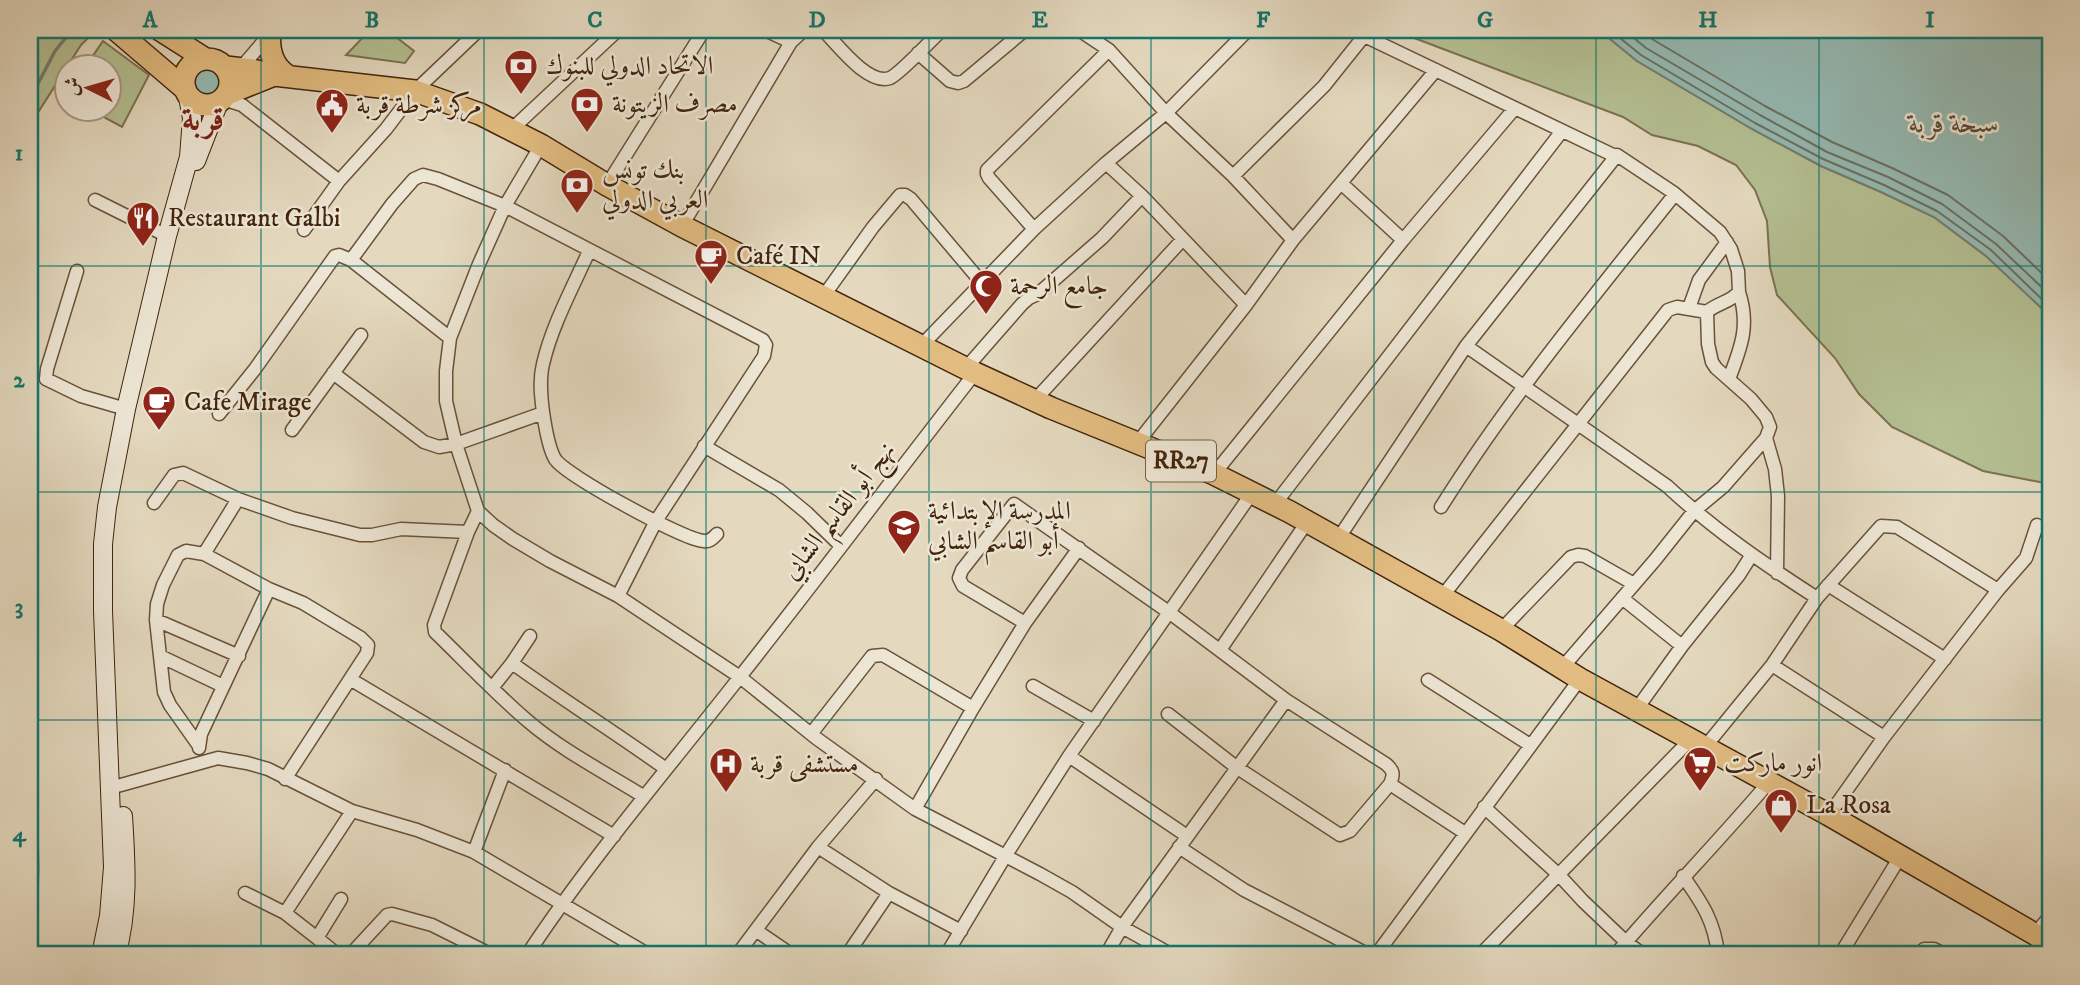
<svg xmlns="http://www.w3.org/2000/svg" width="2080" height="985" font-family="'IM FELL DW Pica',Amiri,serif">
<rect width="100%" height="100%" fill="#e4d9bf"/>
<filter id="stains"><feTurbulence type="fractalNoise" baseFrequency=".00286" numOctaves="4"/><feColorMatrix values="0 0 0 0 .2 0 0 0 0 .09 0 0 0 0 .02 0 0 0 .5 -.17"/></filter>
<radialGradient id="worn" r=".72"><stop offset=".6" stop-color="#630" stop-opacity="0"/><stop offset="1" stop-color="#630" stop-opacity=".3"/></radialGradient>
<path fill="#b4bf92" stroke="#7b724f" stroke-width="2" d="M35,30H96L81,45L30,125V42Z
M370,30H387L414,51L405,63L346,55Z
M1393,30H1599L1637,61L1752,129L1821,166L1881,192L1934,217L1986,256L2050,316V484L1983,471L1892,427L1859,394L1835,358L1777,295L1770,267L1767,221L1755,190L1736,165L1698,146L1652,135L1623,117Z
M103,41L149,75L122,127L89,109L108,108V66H86Z"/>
<path fill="#95bab3" stroke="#747e70" stroke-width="2" d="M1599,30H2050V316L1986,256L1934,217L1881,192L1821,166L1752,129L1637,61Z
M188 81a18 18 0 1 1 36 0a18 18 0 1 1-36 0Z
M30,792C42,843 41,894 30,946Z"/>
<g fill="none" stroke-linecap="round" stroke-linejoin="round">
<path stroke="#6c6f60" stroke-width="2" d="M1610,30L1641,55L1755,123L1823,159L1884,185L1937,211L1991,250L2050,307
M1624,30L1646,48L1760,115L1827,152L1888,177L1942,204L1996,244L2050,295
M1640,30L1652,39L1765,106L1832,142L1892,168L1948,195L2003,236L2050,281
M30,832L32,878L30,908"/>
<path stroke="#747e70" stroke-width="3.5" d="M30,99L55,51L72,30"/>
<defs>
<path id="minor" d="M765,30L791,42
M823,30C837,44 868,86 890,78C900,74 932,39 942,30
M1079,30L1109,50L1166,113L1233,176L1293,240
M1352,30L1615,156L1617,155L1674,193L1720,232L1731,249L1738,271L1739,292C1731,302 1717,303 1707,312L1708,344L1712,362L1716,368L1751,399L1766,417L1770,427L1766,438L1723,487L1694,511L1655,560L1562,668
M918,53L950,81L958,83L964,81L1025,30
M240,69L269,35
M223,99L242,105L339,181
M511,130L618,30
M541,145L505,206L479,264L450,338L446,371V401L456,444L478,511L493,525L513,539L550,561L618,596L740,677L816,738L915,809L1040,874L1072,892L1122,927L1172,955
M1106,163L1142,196L1246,305
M1233,176L1324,86L1364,36
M1341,183L1403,240
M607,185L704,30
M95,200L167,236
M682,226L791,42L804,30
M1034,229L989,178L987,174V170L1109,50
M304,230L339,181L386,129L415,91L479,30
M589,251C573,287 552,325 543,364C539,380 541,397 543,412C545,426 548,447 555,459C565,475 684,540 704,541C710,542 713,538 717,534
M77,271L47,369L46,379L81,396L126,409
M823,297L873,227L900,195H905L911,199L982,283
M1689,308L1699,280L1727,242
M450,338L351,260L392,204L414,179L423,175L438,179L505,206L763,340L766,345L764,356L656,521L618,596
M921,346L1034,229L1106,163L1166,113L1248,30
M1466,346L1667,486C1713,529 1764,564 1817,598
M966,368L1022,304L1029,298L1038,294L1102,238L1142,196
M333,373L424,442L439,447L456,444L543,413
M1729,379C1741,347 1750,326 1739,292
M1035,400L1183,239
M219,414L255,369L335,256L339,255L351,260
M292,430L361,335
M1766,438L1775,469L1778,496L1777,573
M1138,442L1246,305L1293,240L1436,70
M704,446L779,490L807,513L841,546
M1214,474L1403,240L1515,108
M238,499L204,554L269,589L303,603L361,638L368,645L367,653L285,779
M154,503L174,475L183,473L238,499L292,518L360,535H372L401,529L468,532
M1275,504L1562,131
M1441,507C1510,397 1594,296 1675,194
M478,511L468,532L434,625L435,632C466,662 496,694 529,722C563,751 606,773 643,796
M1338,539L1466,346L1617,155
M1828,585L1945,659
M1441,598L1668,310L1677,307L1707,312
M1622,598L1682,646
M156,620L239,656
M1025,623L963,586L959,578L962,570L1014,504L1170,613L1286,700L1386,764C1394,771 1394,774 1390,784L1350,831L1340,835L1236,767L1168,714
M1501,630L1571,557L1578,555L1585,556L1634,584
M1220,650L1307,522
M160,656L223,686
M512,663C563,700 616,733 666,769
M1772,665L1884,737
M350,679L614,836
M1428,680L1530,745
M1033,686L1094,721
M492,688L512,663L530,636
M1636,710L1682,646L1739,575L1751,556
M811,734L872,656L883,655L973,708
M199,746L170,705L164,692L156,620L157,604L163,585L178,555L186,551L204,554
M1705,747L1772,665L1817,598L1881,526L1897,527L1998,590
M199,748L201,734L269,589
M1069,756L1187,836
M1390,784L1465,833
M110,788L218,758L247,763L268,769L352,811L417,830L474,852L649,955
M1484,807L1559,875L1583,901L1626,942L1644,955
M915,809L973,708L1025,623L1079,548
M1829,815L1884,737L1998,590L2026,558L2037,525
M818,847L889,893L961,931
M1179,847L1244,890L1369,955
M474,852L505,770
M1683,876C1702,903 1715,922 1718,955
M245,893L285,913L317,938
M285,913L352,811
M757,931L792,955
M2035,934L2050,916
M338,955L317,938L341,899
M350,955L387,915L392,914L432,925L492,955
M527,955C591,858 667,770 739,678C819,577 896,474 975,373
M737,955L818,847L876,779
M847,955L889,893
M946,955L1006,855L1069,756L1252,493
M1106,955L1122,927L1286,700
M1376,955L1580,679
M1480,955L1691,739
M1615,955C1665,896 1719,841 1769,782
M1840,955L1900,857
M1919,955L1924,949H1934L1946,955"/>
<path id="secondary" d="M196,161L219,102
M101,955L109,916L113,867L103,611V544L107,507L126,409L167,236L189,157L192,118L187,92
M116,955C129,911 126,862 123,816"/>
<path id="trunk" d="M116,30L185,89
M160,30L204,58
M270,34C268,50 273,67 288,76
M184 82a23 23 0 1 1 46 0a23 23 0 1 1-46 0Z
M226,67L252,70L274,75L415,91L480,114L541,145L607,185L682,226L975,373L1051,408L1214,474L1290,512L1501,630L1580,679L1829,815L2050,943
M227,94L274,75"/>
</defs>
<use href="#minor" stroke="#6a5139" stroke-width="15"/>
<use href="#secondary" stroke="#42240c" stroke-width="20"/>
<use href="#trunk" stroke="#42240c" stroke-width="24"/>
<use href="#minor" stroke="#ede6d5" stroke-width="12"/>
<use href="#secondary" stroke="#ede6d5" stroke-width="18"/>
<use href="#trunk" stroke="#e2bc80" stroke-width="21"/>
</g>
<path fill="none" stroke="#0f766e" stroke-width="2" stroke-opacity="0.55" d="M261,30V955M484,30V955M706,30V955M929,30V955M1151,30V955M1374,30V955M1596,30V955M1819,30V955M30,266H2050M30,492H2050M30,720H2050"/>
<defs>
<symbol id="bank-pin" viewBox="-11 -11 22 30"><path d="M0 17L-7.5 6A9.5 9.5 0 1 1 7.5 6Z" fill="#8f2418" stroke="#ede6d5"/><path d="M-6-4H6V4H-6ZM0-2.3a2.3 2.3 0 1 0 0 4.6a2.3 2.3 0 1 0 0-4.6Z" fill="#fff"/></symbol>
<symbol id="civic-pin" viewBox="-11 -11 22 30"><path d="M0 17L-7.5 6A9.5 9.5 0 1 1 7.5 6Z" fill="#8f2418" stroke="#ede6d5"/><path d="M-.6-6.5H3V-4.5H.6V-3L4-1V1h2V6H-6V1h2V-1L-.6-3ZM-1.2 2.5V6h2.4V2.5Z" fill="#fff"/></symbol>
<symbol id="restaurant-pin" viewBox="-11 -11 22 30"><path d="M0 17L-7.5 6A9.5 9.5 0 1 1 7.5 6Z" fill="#8f2418" stroke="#ede6d5"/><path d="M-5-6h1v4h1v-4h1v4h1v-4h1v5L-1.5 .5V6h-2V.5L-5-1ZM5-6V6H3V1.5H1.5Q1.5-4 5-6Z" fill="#fff"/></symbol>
<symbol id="cafe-pin" viewBox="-11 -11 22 30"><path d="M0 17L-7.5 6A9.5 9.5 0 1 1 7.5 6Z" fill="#8f2418" stroke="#ede6d5"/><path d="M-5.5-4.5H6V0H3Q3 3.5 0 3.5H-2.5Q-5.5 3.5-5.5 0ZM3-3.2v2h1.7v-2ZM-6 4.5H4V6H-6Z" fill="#fff"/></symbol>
<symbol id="mosque-pin" viewBox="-11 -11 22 30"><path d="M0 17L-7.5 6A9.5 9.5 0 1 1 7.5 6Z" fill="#8f2418" stroke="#ede6d5"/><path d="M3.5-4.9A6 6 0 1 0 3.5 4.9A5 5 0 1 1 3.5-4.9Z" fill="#fff"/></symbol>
<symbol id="school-pin" viewBox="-11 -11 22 30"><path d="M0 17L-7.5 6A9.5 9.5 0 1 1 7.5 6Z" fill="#8f2418" stroke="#ede6d5"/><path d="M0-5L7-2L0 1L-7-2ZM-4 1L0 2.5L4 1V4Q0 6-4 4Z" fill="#fff"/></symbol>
<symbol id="supermarket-pin" viewBox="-11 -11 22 30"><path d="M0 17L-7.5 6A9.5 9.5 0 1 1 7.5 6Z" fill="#8f2418" stroke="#ede6d5"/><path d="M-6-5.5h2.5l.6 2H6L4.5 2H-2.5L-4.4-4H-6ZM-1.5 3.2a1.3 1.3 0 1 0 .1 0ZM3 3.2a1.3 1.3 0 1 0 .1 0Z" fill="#fff"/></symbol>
<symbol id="hospital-pin" viewBox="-11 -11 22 30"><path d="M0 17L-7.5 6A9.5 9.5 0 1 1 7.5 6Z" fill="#8f2418" stroke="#ede6d5"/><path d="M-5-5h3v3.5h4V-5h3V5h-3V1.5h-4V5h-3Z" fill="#fff"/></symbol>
<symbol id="shop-pin" viewBox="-11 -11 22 30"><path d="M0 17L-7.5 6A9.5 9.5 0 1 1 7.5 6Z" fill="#8f2418" stroke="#ede6d5"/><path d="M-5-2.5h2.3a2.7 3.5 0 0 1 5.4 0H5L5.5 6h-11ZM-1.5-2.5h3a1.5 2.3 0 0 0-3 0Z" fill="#fff"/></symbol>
</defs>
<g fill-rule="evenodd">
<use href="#bank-pin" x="502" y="47" width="38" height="52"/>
<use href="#bank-pin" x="568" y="85" width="38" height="52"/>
<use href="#civic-pin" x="313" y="86" width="38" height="52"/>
<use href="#bank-pin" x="558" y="166" width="38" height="52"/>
<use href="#restaurant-pin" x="124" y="199" width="38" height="52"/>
<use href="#cafe-pin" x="692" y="237" width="38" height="52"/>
<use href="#mosque-pin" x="967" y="267" width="38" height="52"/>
<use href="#cafe-pin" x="140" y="383" width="38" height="52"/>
<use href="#school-pin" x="885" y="507" width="38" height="52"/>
<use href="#supermarket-pin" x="1681" y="744" width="38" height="52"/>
<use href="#hospital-pin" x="707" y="745" width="38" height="52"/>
<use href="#shop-pin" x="1762" y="786" width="38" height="52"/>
</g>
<g text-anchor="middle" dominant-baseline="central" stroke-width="5" stroke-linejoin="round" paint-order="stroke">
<rect fill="#ede6d5" stroke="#755e48" stroke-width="2" x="1146" y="440.5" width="70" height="41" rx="5"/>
<g font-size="24" font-weight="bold" fill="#42240c">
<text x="1181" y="461">RR27</text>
</g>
<g font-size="26" fill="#42240c" stroke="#ede6d5" text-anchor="start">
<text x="546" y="66">الاتحاد الدولي للبنوك</text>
<text x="612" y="104">مصرف الزيتونة</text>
<text x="356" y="105">مركز شرطة قربة</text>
<text x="602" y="170">بنك تونس<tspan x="602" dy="30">العربي الدولي</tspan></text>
<text x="168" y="218">Restaurant Galbi</text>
<text x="736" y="256">Café IN</text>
<text x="1010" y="286">جامع الرحمة</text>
<text x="184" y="402">Cafe Mirage</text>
<text x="928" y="511">المدرسة الإبتدائية<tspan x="928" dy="30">أبو القاسم الشابي</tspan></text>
<text x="1724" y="763">انور ماركت</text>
<text x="750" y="764">مستشفى قربة</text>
<text x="1806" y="805">La Rosa</text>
</g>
<g font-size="26" fill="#42240c" stroke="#ede6d5">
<text transform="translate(839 511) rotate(-52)">نهج أبو القاسم الشابي</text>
</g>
<g font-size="28" font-style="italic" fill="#574a36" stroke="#ede6d5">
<text x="1954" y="123">سبخة قربة</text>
</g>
<g font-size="33" font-weight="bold" fill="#7a1f14" stroke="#ede6d5">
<text x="203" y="120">قربة</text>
</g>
</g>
<rect width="2080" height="985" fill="none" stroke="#e4d9bf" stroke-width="77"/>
<g transform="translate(88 88) rotate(275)"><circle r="33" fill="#ede6d5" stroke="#a99885" stroke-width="2"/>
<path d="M0-5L12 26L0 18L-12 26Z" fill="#8f2418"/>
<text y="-10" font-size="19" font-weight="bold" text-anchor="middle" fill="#42240c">ش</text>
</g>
<rect x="38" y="38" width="2004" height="908" fill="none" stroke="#0f766e" stroke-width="2.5"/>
<g font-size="23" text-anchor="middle" font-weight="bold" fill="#0f766e">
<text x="150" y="27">A</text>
<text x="372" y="27">B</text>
<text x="595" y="27">C</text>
<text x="817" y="27">D</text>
<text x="1040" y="27">E</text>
<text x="1263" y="27">F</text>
<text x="1485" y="27">G</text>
<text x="1708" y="27">H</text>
<text x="1930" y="27">I</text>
<text x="19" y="160">1</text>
<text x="19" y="387">2</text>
<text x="19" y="614">3</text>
<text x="19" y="841">4</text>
</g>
<rect width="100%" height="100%" filter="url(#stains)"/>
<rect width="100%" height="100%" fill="url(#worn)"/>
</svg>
